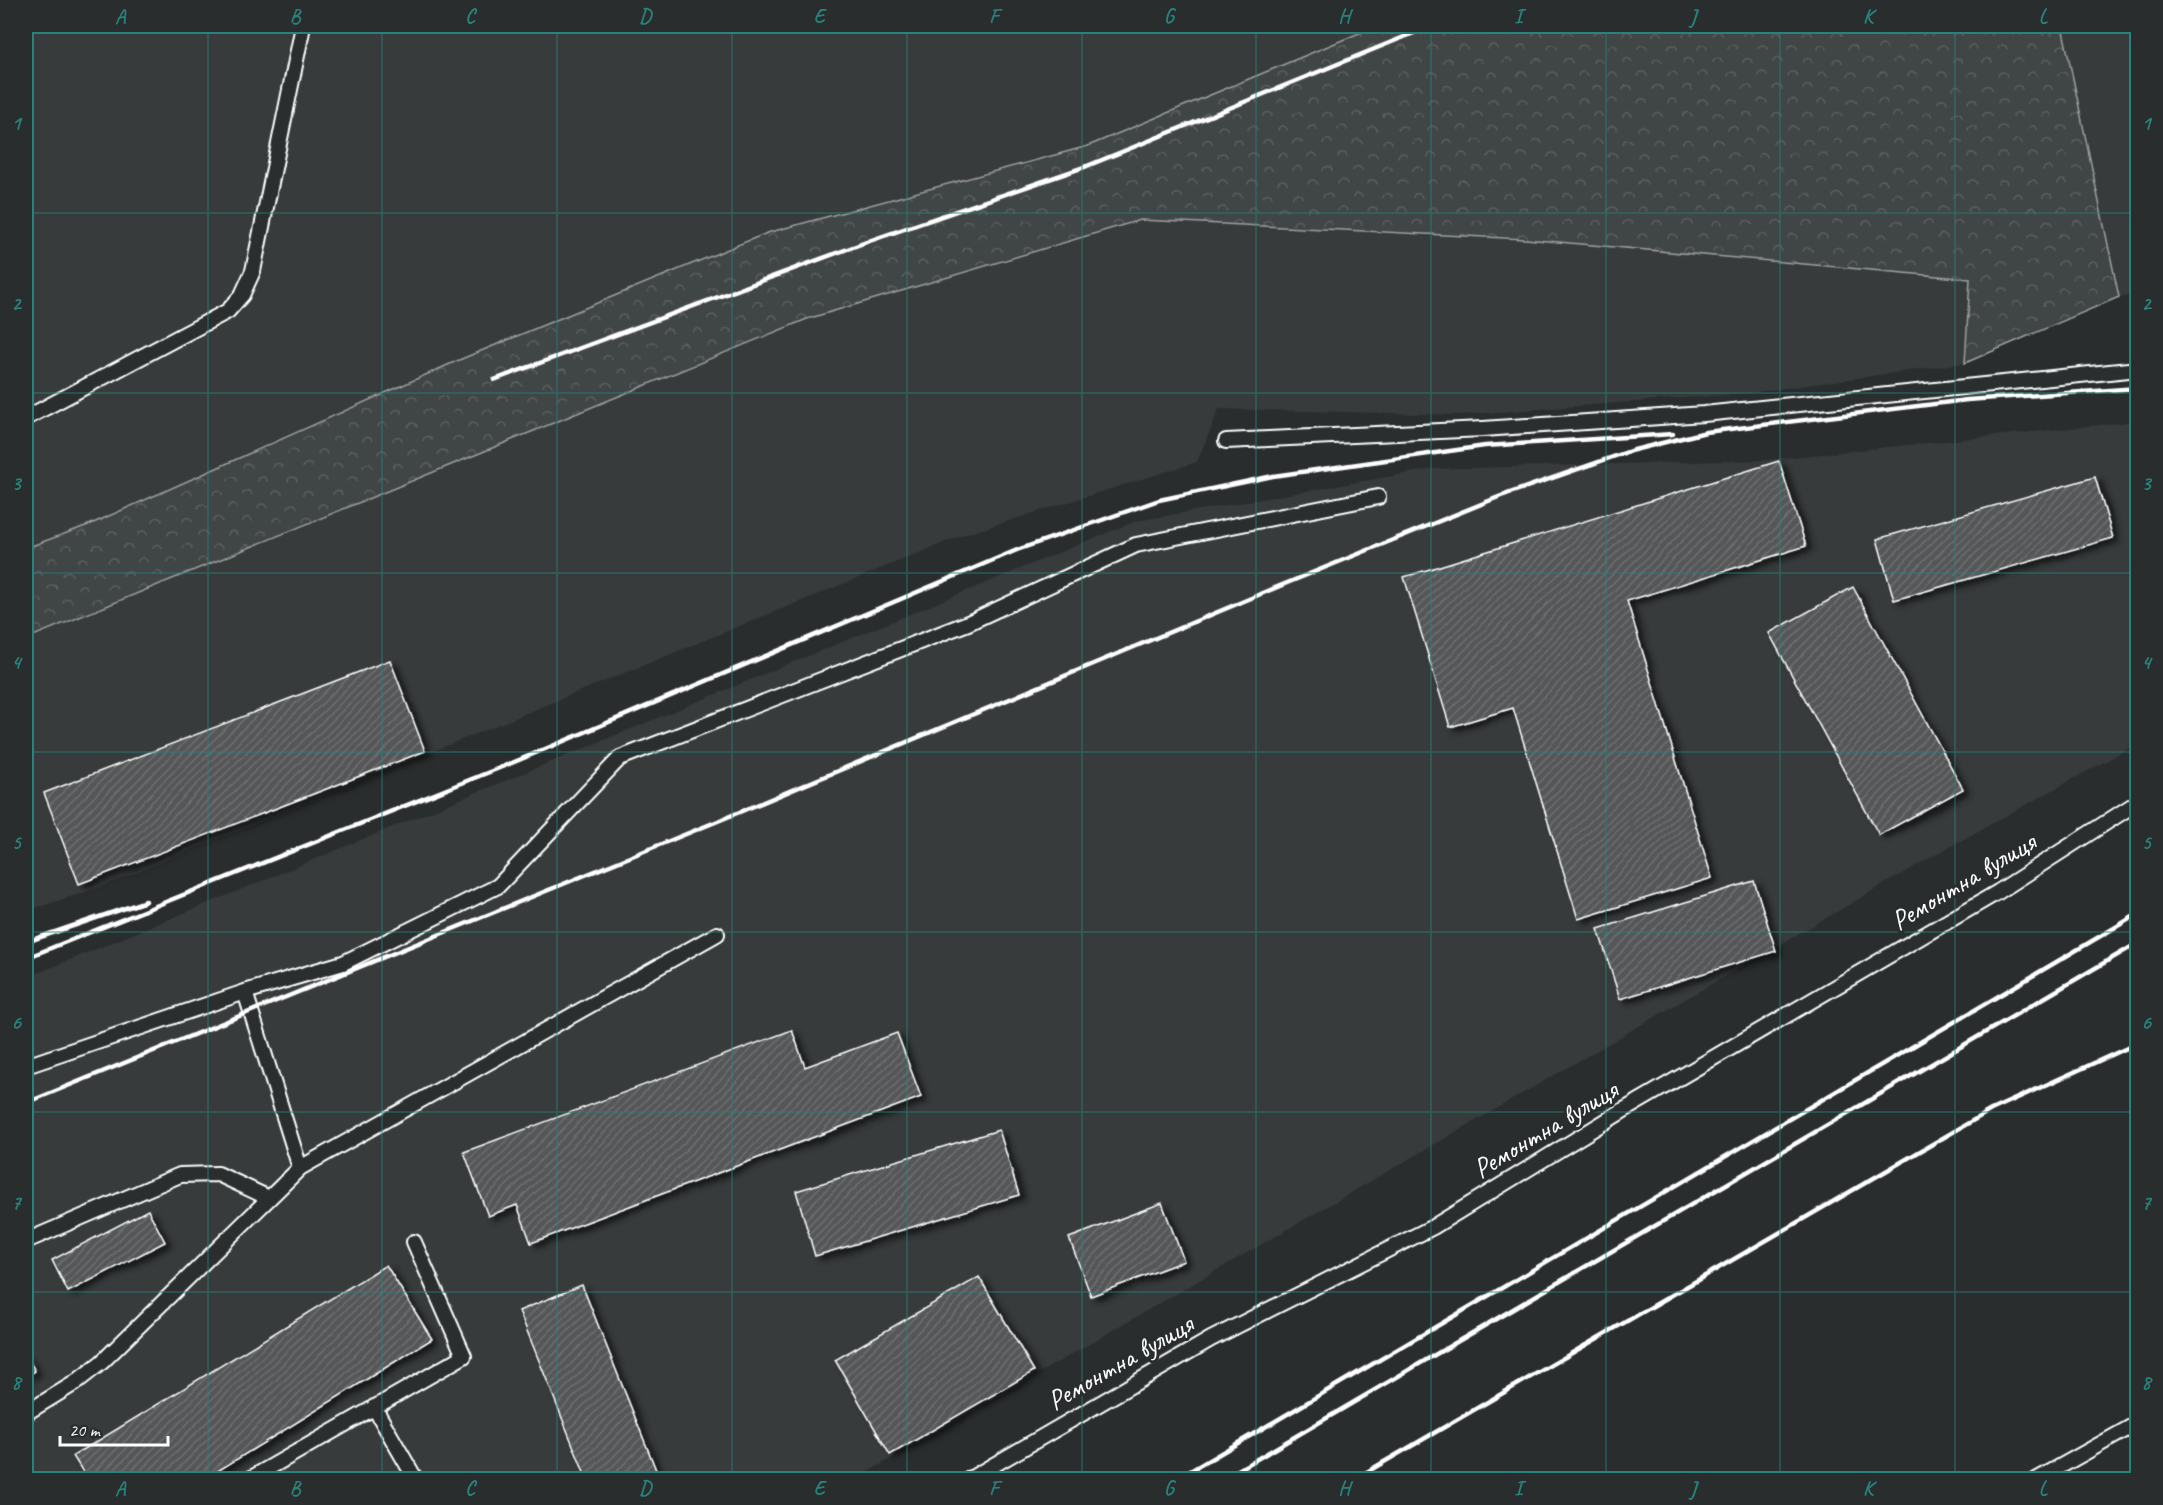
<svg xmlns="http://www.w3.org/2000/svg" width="2163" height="1505" font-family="Caveat,sans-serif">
<defs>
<pattern id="forest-crowns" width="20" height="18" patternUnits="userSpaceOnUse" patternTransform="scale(1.5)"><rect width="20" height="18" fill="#414445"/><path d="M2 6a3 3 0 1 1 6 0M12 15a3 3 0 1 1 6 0" fill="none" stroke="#5e6061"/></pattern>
<pattern id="building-hatch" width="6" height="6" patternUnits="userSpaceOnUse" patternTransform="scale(1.5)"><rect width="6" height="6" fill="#555758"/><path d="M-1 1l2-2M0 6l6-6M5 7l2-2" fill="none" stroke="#6e7071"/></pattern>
<filter id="shadow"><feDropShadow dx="6" dy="4" stdDeviation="3" flood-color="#0009"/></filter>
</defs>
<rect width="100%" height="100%" fill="#2a2d2e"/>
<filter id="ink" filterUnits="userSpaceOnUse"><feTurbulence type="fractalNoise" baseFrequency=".0167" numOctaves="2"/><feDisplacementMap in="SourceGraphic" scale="12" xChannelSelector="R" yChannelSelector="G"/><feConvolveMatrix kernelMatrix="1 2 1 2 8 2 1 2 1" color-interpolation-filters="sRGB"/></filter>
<g filter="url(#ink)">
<path fill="#373a3b" d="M26,26H1376L1088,146L767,233L459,360L91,524L26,548Z
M2062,26H2137V295L2119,297Z
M1140,220L1525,239L1970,279L1965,363L1750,393L1460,415L1219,409L1197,462L963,535L98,888L26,911V639L807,319Z
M2137,421V744L1940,852L856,1479L26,1480V978L1136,521L1432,469L1765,460Z"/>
<path fill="url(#forest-crowns)" stroke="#a0a2a2" stroke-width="1.5" d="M1376,26H2062L2119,297L1965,363L1970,279L1525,239L1140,220L807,319L26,639V548L91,524L459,360L767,233L1088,146Z"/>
<path fill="url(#building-hatch)" stroke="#fff" stroke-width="1.5" filter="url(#shadow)" d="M1779,461L1806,546L1627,601L1712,878L1578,919L1513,708L1450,727L1404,577Z
M2095,477L2113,538L1894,600L1877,539Z
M1853,587L1963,789L1879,835L1769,633Z
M390,660L425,751L79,884L44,793Z
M1754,881L1776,951L1620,999L1598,929Z
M792,1030L805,1067L897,1033L921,1097L531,1243L517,1205L488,1216L464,1152Z
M999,1130L1019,1195L815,1256L796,1191Z
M1162,1203L1184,1261L1091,1296L1069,1238Z
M148,1210L165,1242L68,1292L52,1260Z
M386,1265L432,1339L203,1480H88L73,1456Z
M979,1277L1034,1371L890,1455L835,1360Z
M582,1285L660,1480H587L519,1311Z
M26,1355L35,1371L26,1377Z"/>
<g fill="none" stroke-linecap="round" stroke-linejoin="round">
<defs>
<path id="service" d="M26,418L228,311L242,295L253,271L303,26
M1226,441L1483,429L1704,414L2138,369
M245,992L300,1168
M26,1066L245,992L343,963L498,886L620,758L968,623L1136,545L1378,497
M26,1241L180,1175L218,1174L269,1198
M374,1407L416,1480
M26,1413L75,1383L102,1362L300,1168L717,934
M248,1480L464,1356L414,1242
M968,1480L1211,1339L1433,1227L1624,1110L1998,892L2138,802
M2036,1480L2138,1423"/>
</defs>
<use href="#service" stroke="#fff" stroke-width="18"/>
<use href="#service" stroke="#2a2d2e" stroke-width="14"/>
<path stroke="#fff" stroke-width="4.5" d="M494,380L869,241L1087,166L1431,26
M26,942L146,901
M26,958L519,760L1017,550L1159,500L1273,476L1485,446L1673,434
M26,1103L718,821L1287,583L1501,496L1630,451L1706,432L1967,400L2138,388
M1175,1480L2138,914
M1221,1480L2138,943
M1353,1480L1991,1110L2138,1043"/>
</g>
</g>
<path fill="none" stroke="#27847c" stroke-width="1.5" stroke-opacity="0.55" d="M208,26V1480M382,26V1480M557,26V1480M732,26V1480M907,26V1480M1082,26V1480M1256,26V1480M1431,26V1480M1606,26V1480M1780,26V1480M1955,26V1480M26,213H2138M26,393H2138M26,573H2138M26,752H2138M26,932H2138M26,1112H2138M26,1292H2138"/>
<g text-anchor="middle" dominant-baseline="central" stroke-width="6" stroke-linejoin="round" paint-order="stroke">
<g font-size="28" fill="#fff" stroke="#2a2d2e">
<text transform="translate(1963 881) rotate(-31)">Ремонтна вулиця</text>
<text transform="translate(1545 1129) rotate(-31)">Ремонтна вулиця</text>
<text transform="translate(1120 1362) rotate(-30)">Ремонтна вулиця</text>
</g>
</g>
<rect width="2163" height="1505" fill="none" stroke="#2a2d2e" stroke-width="66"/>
<path d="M60 1436v9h108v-9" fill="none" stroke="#ffffff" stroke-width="3"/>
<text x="69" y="1436" font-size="18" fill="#ffffff" stroke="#2a2d2e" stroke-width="4.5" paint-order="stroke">20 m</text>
<rect x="33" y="33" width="2097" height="1439" fill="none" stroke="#27847c" stroke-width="2"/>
<g font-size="20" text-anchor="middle" font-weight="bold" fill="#27847c">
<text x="120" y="23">A</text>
<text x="295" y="23">B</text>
<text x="470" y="23">C</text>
<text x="645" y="23">D</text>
<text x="819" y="23">E</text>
<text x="994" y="23">F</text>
<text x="1169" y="23">G</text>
<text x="1344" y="23">H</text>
<text x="1518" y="23">I</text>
<text x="1693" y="23">J</text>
<text x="1868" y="23">K</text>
<text x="2043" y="23">L</text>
<text x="16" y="130">1</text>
<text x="2146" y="130">1</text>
<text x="16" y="310">2</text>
<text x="2146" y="310">2</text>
<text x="16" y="490">3</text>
<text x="2146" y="490">3</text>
<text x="16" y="669">4</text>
<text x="2146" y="669">4</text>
<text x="16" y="849">5</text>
<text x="2146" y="849">5</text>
<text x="16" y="1029">6</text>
<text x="2146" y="1029">6</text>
<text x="16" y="1209">7</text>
<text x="2146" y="1209">7</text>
<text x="16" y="1389">8</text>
<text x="2146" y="1389">8</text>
<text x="120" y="1495">A</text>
<text x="295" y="1495">B</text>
<text x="470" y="1495">C</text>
<text x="645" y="1495">D</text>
<text x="819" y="1495">E</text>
<text x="994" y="1495">F</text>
<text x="1169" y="1495">G</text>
<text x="1344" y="1495">H</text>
<text x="1518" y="1495">I</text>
<text x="1693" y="1495">J</text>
<text x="1868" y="1495">K</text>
<text x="2043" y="1495">L</text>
</g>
</svg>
